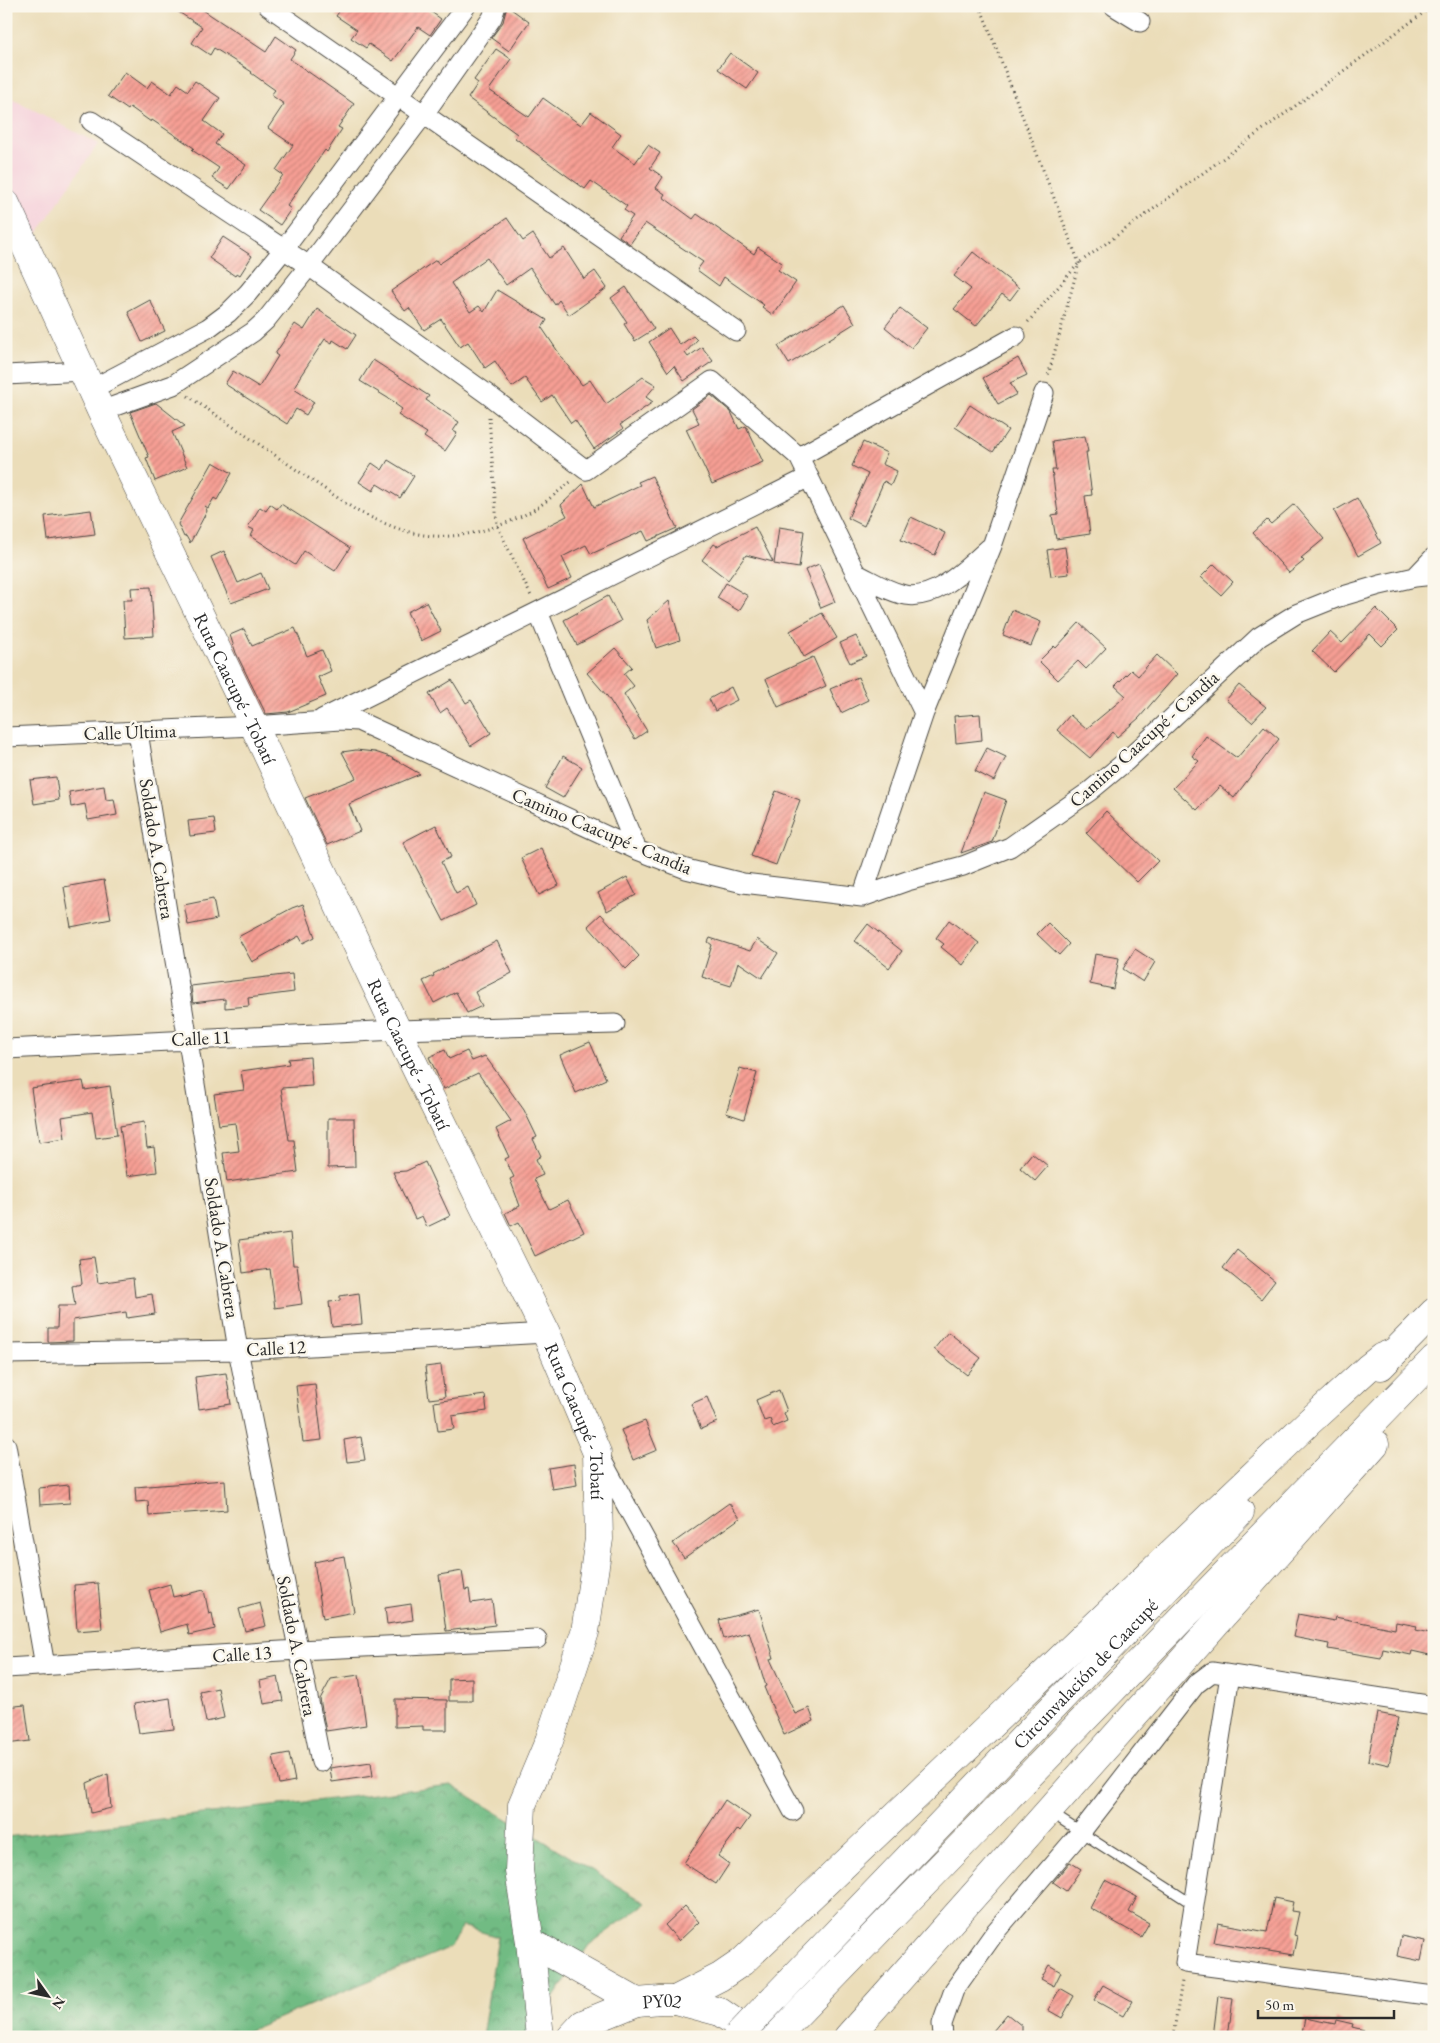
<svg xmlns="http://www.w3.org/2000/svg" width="1440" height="2043" font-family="'EB Garamond',serif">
<defs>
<pattern id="forest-crowns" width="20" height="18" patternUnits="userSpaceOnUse" patternTransform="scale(1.25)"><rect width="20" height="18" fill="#71bb83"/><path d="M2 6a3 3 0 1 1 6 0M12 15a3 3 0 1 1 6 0" fill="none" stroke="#5d986b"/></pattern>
<pattern id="building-hatch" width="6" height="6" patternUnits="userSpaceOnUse" patternTransform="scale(1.25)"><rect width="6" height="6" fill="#f79f94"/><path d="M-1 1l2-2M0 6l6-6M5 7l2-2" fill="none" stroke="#c88279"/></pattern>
</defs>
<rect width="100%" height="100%" fill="#fbf7ec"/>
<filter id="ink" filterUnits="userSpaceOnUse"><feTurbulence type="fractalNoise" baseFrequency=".02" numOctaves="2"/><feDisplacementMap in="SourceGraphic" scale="10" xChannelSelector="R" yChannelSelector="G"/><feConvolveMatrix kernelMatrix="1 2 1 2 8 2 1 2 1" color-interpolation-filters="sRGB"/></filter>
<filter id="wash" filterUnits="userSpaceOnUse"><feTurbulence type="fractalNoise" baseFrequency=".0096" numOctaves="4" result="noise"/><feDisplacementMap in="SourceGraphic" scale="20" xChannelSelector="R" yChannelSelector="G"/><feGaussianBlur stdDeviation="1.12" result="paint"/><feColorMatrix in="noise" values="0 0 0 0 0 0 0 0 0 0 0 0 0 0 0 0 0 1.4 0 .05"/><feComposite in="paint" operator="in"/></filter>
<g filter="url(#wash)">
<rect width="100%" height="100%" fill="#ebddb9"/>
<path fill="#f5cfda" d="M6,95L98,144L34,238L6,177Z"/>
<path fill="url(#forest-crowns)" stroke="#4e7357" d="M451,1785L646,1903L589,1945L542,2015L538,2037H482L498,1937L462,1926L451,1947L245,2032L223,2037H6V1837Z"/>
<g id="blocks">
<path fill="url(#building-hatch)" d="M169,6H197L266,52L276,36L296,50L290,59L354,104L338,127L342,129L327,152L325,150L287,206L291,209L280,225L258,210L283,175L276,170L293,145L268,128L284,104L271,95L275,90L251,73L252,72L214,48L210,55L192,43L202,27Z
M343,6H423L441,19L430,35L418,27L393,61L369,44L366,48L351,38L357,30L336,16Z
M507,6L529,22L509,51L491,38L503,22Z
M496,49L511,59L489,90L529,117L543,98L581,125L591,112L621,134L612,147L635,163L648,145L660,153L650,168L663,177L656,188L665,194L663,197L693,219L697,214L754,254L758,247L782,263L778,270L796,282L773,315L762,307L764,305L724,277L719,286L697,270L703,262L645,223L630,244L619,236L633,216L624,210L627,206L591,181L585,189L515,138L517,134L468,98L478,83L474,80Z
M730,53L758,73L747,89L718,69Z
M125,72L147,88L152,81L171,94L178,84L188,91L195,81L220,98L204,121L222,134L215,144L246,165L229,189L212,178L219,168L192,150L194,148L152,120L151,122L130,107L128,110L108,96Z
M507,218L523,241L533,234L549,258L564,248L584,279L595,271L607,288L569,315L559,300L555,305L530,268L506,285L487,258L451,283L470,312L479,306L484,312L497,290L547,320L542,328L565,362L582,385L590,380L606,404L643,377L656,385L646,397L653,402L620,425L623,429L594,449L575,420L571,423L552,395L542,402L525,378L512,387L495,361L485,368L468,342L460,347L441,319L424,330L409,308L405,311L391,291L436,260L439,264Z
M223,237L252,256L240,275L237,273L235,276L209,258Z
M973,252L1019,288L1010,300L1002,294L976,326L954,309L971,289L954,276Z
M626,287L654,329L635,341L624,324L627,322L611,298Z
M150,300L165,331L142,342L128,312Z
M844,305L855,323L789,364L778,346Z
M900,308L927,328L911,348L885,327Z
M317,309L356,335L347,349L333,340L332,343L325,339L299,378L294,389L314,402L306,415L296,409L287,424L225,384L233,371L259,387L278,356L275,354L295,324L304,330Z
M669,328L680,345L693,336L697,340L685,353L688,357L702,347L713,361L684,381L674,366L668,372L649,342Z
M1018,358L1027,375L1010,383L1017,394L998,404L983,378Z
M373,360L429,396L426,400L459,422L453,431L457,433L445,451L424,437L427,433L398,415L402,409L395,404L396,403L360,381Z
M711,395L731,412L739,429L746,426L763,462L712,484L686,429L699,423L692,409Z
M156,403L185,426L172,432L187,467L155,481L146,458L149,457L130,412Z
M970,405L1008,430L993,452L955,427Z
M1085,436L1088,452H1086L1092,495L1085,496L1090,534L1056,539L1052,515L1058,514L1052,470H1056L1052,441Z
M863,442L887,453L882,464L897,471L891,485L884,481L864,526L848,518L868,474L852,466Z
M388,460L414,476L400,498L377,484L373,491L359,482L372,463L382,470Z
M213,462L232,473L217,500L214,498L208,508L205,506L207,511L190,543L186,536L184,537L178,524Z
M652,476L677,528L648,541L643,531L591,554L586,545L562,557L572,578L548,589L523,538L567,516L561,505L583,484L594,507L640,485L638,482Z
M1357,498L1381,543L1358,556L1334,511Z
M270,504L277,509L281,504L350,548L335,571L304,551L295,565L251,536L254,530L248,527L260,507L266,511Z
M1294,504L1324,539L1301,558L1304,561L1289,573L1253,533L1267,520L1271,524Z
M91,510L95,534L48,540L45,516Z
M911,517L945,533L935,555L901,540Z
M755,527L773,562L746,555L728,580L702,560L714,544L717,546Z
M779,527L804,531L799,568L774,564Z
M1065,547L1069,574L1051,576L1047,550Z
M224,551L238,583L261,573L268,589L231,603L211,557Z
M819,564L835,602L821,608L805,570Z
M1214,564L1233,582L1221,595L1201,577Z
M726,583L748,596L739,611L717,598Z
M151,587L154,636L125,638L123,600H132L131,588Z
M608,596L621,621L577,645L564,620Z
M669,601L680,640L656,648L647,620Z
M426,602L441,631L421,641L407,612Z
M1376,608L1398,630L1382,646L1370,634L1334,672L1312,651L1330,632L1342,643Z
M1012,610L1041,622L1031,646L1003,635Z
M822,613L837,638L804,657L790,631Z
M1079,623L1106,648L1086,669L1078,661L1058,680L1039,661L1054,646L1056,648Z
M295,628L307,656L322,650L331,671L318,677L326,696L288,712L266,714L236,653L230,635L244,629L252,646Z
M856,636L866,656L850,663L840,643Z
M615,648L632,667L624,674L634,686L624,694L647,731L635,739L607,696L587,673Z
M1157,655L1177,674L1139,718L1117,737L1113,732L1090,758L1057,730L1070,715L1086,729L1126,696L1115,686L1131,670L1138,676Z
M813,657L826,686L778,707L766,679Z
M858,677L868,700L841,713L830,689Z
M452,680L466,703L471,700L491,733L471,746L447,708L440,713L429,694Z
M1239,685L1266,707L1252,722L1226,700Z
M731,687L737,700L715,711L709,699Z
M980,714L982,740L956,743L954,716Z
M1264,726L1279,739L1234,798L1220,786L1197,810L1173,788L1199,761L1192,756L1206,736L1237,758Z
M987,748L1006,757L994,781L975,771Z
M356,750L375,752L390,757L420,774L349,804L360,831L327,845L305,798L356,778L342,752Z
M563,756L582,767L563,798L545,788Z
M56,777L59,800L34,804L30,780Z
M104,786L106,800L114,799L117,815L88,820L85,804L71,807L69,792Z
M776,791L800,800L776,865L751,856Z
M984,792L1006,800L992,842L961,853Z
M1106,811L1158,861L1137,882L1086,833Z
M214,818L216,833L190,836L188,821Z
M436,825L451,857L441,862L456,893L468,887L476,905L444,921L403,842Z
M541,848L559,885L539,895L521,858Z
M627,877L636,895L607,911L598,893Z
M104,880L111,919L71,927L64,887Z
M213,899L217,919L188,925L184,905Z
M303,904L315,937L303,943L299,936L252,962L238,937L292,908Z
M601,914L639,956L626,969L588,926Z
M949,920L979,943L963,965L941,947L944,944L936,938Z
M1048,923L1069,944L1059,955L1037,934Z
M868,924L902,951L889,968L855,941Z
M710,938L750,951L757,939L778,953L762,978L738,962L731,986L702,977L712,945L708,942Z
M497,941L512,973L475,992L482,1006L467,1013L456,992L434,1003L423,981L434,976L433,974Z
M1135,949L1155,962L1143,982L1123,969Z
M1095,954L1119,958L1113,989L1090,984Z
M292,974L294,992L248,998L249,1006L225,1008V999L193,1003L191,986Z
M590,1042L606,1079L576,1093L560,1055Z
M445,1050L449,1059L467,1051L472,1061L485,1056L524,1110L537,1137L533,1139L541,1156L536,1159L543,1175L534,1179L549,1209L568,1200L584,1232L535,1256L519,1222L511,1226L505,1213L520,1206L510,1179L514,1177L505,1159L509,1157L496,1129L511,1121L478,1073L444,1089L429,1057Z
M310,1057L312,1086L281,1088L289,1140H294L298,1172L227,1182L223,1153L239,1151L235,1123L219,1125L214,1094L244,1090L241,1071L289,1064L288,1059Z
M740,1068L757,1073L744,1119L726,1113Z
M83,1081L85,1090L110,1086L117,1135L96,1138L92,1112L62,1117L65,1138L39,1142L31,1088Z
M328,1118H354L355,1167L328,1168Z
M144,1122L147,1148L154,1147L157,1172L127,1176L120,1126Z
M1032,1153L1048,1166L1035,1181L1020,1168Z
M425,1162L450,1216L427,1227L422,1216L415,1219L393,1172L406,1171Z
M290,1233L293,1265H297L302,1304L275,1308L270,1269L243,1273L239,1240Z
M1237,1250L1275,1281L1261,1299L1223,1268Z
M94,1257L98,1283L133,1278L135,1297L152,1294L155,1314L127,1318L126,1312L73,1320V1341L48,1342V1328H57L58,1306H75L72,1286L82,1284L79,1259Z
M359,1293L362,1324L332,1327L329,1302L340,1301V1296Z
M948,1332L981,1358L967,1375L934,1349Z
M441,1365L445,1397L429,1399L425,1367Z
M226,1373L231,1404L199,1409L195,1377Z
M315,1384L322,1440L303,1442L296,1386Z
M779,1390L787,1411L784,1413L787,1421L773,1427L770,1419L764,1421L756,1400Z
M485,1395L487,1411L452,1416L454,1429L438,1431L434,1402Z
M707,1397L717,1422L701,1429L691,1404Z
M645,1421L657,1450L633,1460L621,1430Z
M361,1437L365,1460L347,1462L344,1440Z
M574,1464L577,1485L552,1489L548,1468Z
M225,1480L227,1510L149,1516L148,1501L136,1502L135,1487Z
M69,1485L70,1503L40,1505L39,1488Z
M729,1503L740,1518L684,1558L673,1543Z
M344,1556L354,1612L323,1618L314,1562Z
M462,1571L465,1590L469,1589L471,1603L492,1600L495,1625L446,1631L439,1575Z
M98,1583L102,1629L77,1631L74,1585Z
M170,1584L173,1597L204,1590L209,1614L212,1613L215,1629L189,1635L187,1624L160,1632L149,1590Z
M260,1603L266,1626L245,1631L239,1609Z
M411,1604L413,1620L387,1624L385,1608Z
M759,1609L774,1658L770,1659L795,1714L809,1708L814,1721L784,1735L764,1687L766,1686L749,1632L724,1639L719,1620Z
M1298,1614L1334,1621L1335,1617L1395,1629L1396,1622L1417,1626L1416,1630L1434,1634V1656L1412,1651L1411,1655L1383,1649L1381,1658L1328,1649L1329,1644L1293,1637Z
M359,1675L366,1725L326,1731L320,1699L331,1679Z
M278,1677L283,1701L264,1704L260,1681Z
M472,1678V1701H449V1679Z
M218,1688L224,1718L206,1722L200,1692Z
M170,1698L174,1729L139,1733L134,1704Z
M395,1699L447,1700V1730H423V1726L395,1727Z
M25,1705L30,1741L6,1744V1707Z
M1377,1713L1398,1717L1389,1765L1368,1760Z
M289,1753L295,1781L279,1784L273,1756Z
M371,1762L373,1776L332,1782L330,1768Z
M108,1774L111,1808L91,1813L87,1783Z
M725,1800L750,1817L740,1831L738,1829L718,1856L729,1864L716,1884L684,1863Z
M1070,1862L1081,1869L1066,1891L1053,1882Z
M1105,1880L1137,1897L1129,1912L1149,1923L1141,1937L1090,1908Z
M1274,1898L1293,1902L1291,1911L1299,1912L1294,1935L1297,1936L1293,1955L1214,1942L1218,1923L1267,1932Z
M685,1906L699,1922L679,1941L665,1925Z
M1401,1936L1425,1941L1421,1961L1397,1956Z
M1049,1965L1061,1972L1054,1986L1041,1979Z
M1103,1985L1132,2001L1123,2016L1094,2000Z
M1060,1988L1074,1996L1062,2018L1048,2010Z
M1218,1996L1233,1998L1228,2037H1213Z
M1007,2014L1022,2026V2031L1018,2037H988Z
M1305,2018L1335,2024L1336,2020L1353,2024L1352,2027L1364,2030L1363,2037H1301Z"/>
</g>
</g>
<g filter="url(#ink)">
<use href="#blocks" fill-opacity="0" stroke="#484640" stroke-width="1"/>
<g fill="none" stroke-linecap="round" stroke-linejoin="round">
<defs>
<path id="service" d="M1051,1813L1194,1905"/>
<path id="minor" d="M268,6L736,331
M1114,6L1140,22
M91,121L309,266L487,394L586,470L712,381L799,457L924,713
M6,375L83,371
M92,389L208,328L228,313L248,293L284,249L466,6
M101,411L173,385L253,332L266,320L309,266L424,114L492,18L496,6
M799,457L1016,336
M855,573C870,580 885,590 901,594C933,604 968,567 989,548
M1415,577L1434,557
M538,612L637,850
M322,719L809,477
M138,732L238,1350L321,1762
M6,737L254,726L340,720L358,721L637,850L686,869L743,883L862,897L907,881L963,866L1010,847L1090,791L1125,762L1259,637L1296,614L1336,598L1380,585L1415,577L1434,575
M862,897L924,713L992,546L1044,393
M6,1049L397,1030L615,1024
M6,1354L238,1350L546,1333
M6,1445L45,1666
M600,1457L793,1811
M6,1668L298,1650L537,1639
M1230,1675L1185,1963L1434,1996
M943,2037L942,2024L954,1990L996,1931L1081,1832L1196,1684L1212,1672L1434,1706"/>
<g id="primary">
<path id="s1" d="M6,204L101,411L254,726L397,1030L546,1333L597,1453L599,1539L585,1632L549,1741L522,1805L519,1871L530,1942L540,2037"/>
<path d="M530,1942L637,2002"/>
<path id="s2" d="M571,2037L583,2024L637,2002L661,2000H675L720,2012L756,2037"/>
</g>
<g id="trunk">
<path d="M1381,1366L1434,1312"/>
<path id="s3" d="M775,1997L1240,1512"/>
<path d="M675,2000L720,1977L742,1962L1310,1421L1368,1368L1382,1357L1392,1353"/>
<path d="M775,2037L1434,1359"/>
<path d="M848,2037L1375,1444"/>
</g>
</defs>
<use href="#service" stroke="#484640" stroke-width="11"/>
<use href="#minor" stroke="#484640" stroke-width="21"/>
<use href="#primary" stroke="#484640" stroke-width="29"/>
<use href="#trunk" stroke="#484640" stroke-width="29"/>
<path stroke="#484640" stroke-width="3" stroke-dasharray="1 4" stroke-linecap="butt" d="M980,6L1079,263L1048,376
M1028,322L1079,263L1433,6
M188,396L357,511C377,520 397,530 418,534C453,541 490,531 522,516C540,508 556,493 572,481
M489,417L497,525L531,596
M1173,2037L1182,1981"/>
<use href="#service" stroke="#fff" stroke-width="9"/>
<use href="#minor" stroke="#fff" stroke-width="19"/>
<use href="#primary" stroke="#fff" stroke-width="28"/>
<use href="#trunk" stroke="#fff" stroke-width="28"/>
<defs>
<path id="trunk-bridge" d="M737,2037L775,1997"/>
</defs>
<use href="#trunk-bridge" stroke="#484640" stroke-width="29" stroke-linecap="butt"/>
<use href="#trunk-bridge" stroke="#fff" stroke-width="28"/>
</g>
</g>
<g text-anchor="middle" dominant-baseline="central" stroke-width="5" stroke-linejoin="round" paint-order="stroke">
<g font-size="19" fill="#2b2b2b" stroke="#fbf7ec">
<text stroke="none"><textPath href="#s1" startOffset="536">Ruta Caacupé - Tobatí</textPath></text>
<text transform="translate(130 732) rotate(-2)">Calle Última</text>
<text transform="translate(1144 739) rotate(-42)">Camino Caacupé - Candia</text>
<text transform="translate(602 831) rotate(23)">Camino Caacupé - Candia</text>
<text transform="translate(157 849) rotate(81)">Soldado A. Cabrera</text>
<text transform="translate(201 1038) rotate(-3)">Calle 11</text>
<text stroke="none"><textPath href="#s1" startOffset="941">Ruta Caacupé - Tobatí</textPath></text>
<text transform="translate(222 1248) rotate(81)">Soldado A. Cabrera</text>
<text transform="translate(276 1348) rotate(-3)">Calle 12</text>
<text stroke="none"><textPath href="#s1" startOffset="1346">Ruta Caacupé - Tobatí</textPath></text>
<text transform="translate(297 1646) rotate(79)">Soldado A. Cabrera</text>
<text transform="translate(242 1654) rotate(-4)">Calle 13</text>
<text stroke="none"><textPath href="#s3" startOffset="448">Circunvalación de Caacupé</textPath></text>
<text stroke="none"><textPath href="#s2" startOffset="101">PY02</textPath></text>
</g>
</g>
<rect width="1440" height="2043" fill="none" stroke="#fbf7ec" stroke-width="25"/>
<g transform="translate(48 1996) rotate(123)" stroke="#fbf7ec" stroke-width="4" paint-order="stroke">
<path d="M0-4L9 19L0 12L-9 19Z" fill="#2b2b2b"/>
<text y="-8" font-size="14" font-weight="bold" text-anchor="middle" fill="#2b2b2b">N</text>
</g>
<path d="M1258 2010v8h136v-8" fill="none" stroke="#2b2b2b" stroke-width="2.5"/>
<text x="1265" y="2010" font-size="15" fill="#2b2b2b" stroke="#fbf7ec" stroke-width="4" paint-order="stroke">50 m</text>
</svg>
